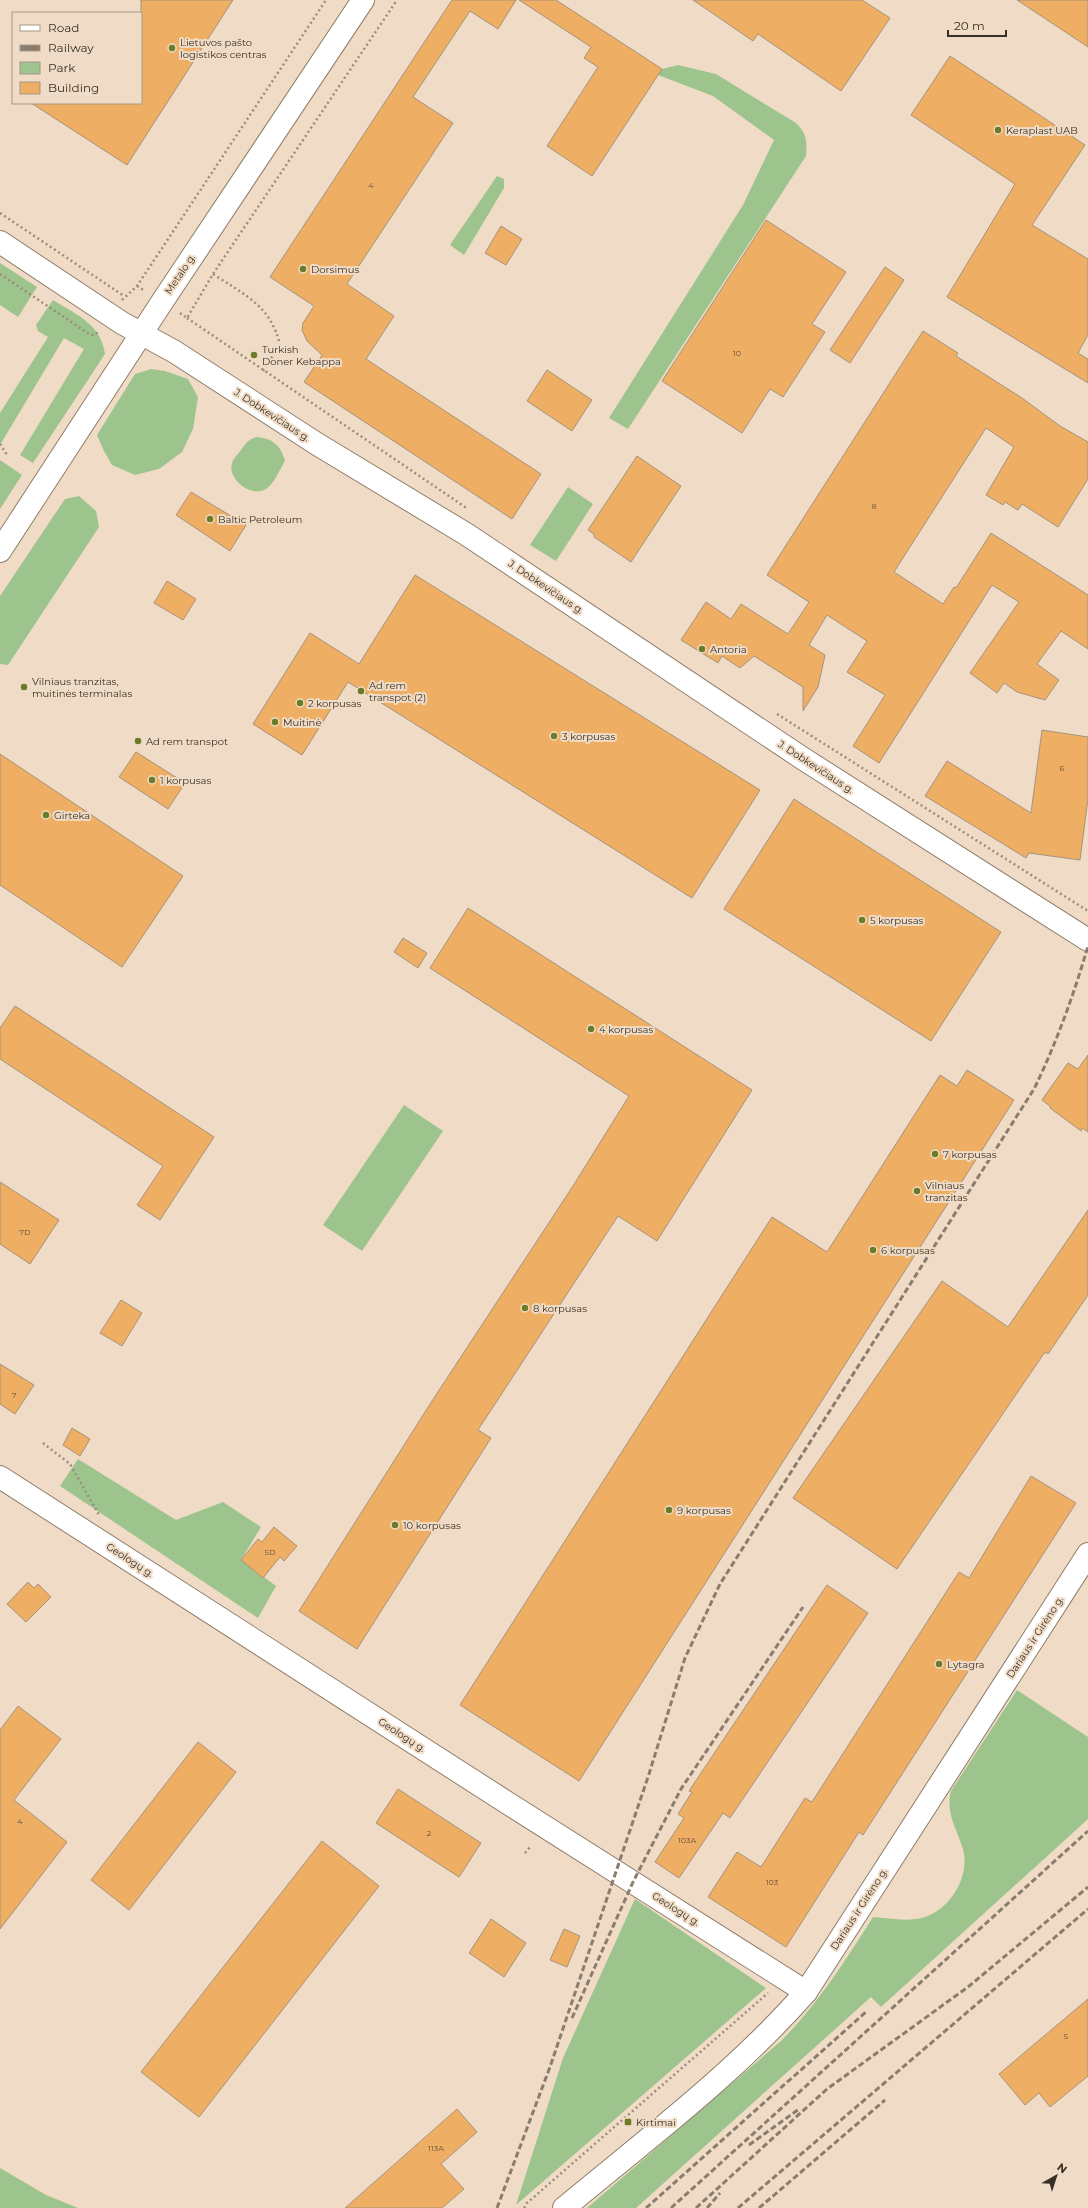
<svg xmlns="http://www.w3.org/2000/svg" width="1088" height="2208" font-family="Montserrat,sans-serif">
<rect width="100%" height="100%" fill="#f0dcc6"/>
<path fill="#9dc48d" d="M678,65L716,74L796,123C807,134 807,141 806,156L628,429L609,418L743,205L774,140L713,96L658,75L662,69Z
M497,176L504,179V188L464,255L450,245Z
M0,263L37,287L18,317L0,305Z
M53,300C77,315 101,324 105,354L33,463L20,455L84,349L64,338L0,445V413L48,337L38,331L36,325Z
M151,369L165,371L188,379L198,397L193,429L182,452L159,469L135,475L112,465L104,451L97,435L135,374Z
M256,437C272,438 281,445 285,461C280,469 274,484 266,489C252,498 227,480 232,463C233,459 238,454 241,450C246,443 248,440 256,437Z
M0,460L22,475L0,509Z
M568,487L593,504L556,561L530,545Z
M79,496L96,511L99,527L8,665L0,664V596L65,499Z
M404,1105L443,1131L362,1251L323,1225Z
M78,1459L176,1520L223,1502L261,1527L241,1560L276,1586L258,1618L60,1486Z
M1017,1690L1088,1737V1819L881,2007L871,1997L636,2208H587L781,2041C818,2004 845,1961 873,1917C887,1918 902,1921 916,1919C947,1916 971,1878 963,1849C957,1829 945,1812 951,1791Z
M635,1899L766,1988L516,2205L563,2058Z
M0,2168L46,2195L78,2208H0Z"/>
<path fill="#eeaf64" stroke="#a5927d" d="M141,0H233L127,165L31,103H141Z
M452,0H516L498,29L470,11L413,97L453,123L347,284L394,316L366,359L541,474L512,519L304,382L322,355L307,341L302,330L303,323L314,306L270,277Z
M519,0H556L662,69L592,176L547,146L598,67L584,58L591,47Z
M693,0H862L890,18L841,91L758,34L753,41Z
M1017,0H1088V47Z
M950,56L1085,145L1032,225L1088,259V335L1078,353L1088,359V383L947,297L1015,184L911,115Z
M766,220L846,272L812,324L825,332L783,397L770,389L742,433L662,381Z
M501,226L522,239L506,265L485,253Z
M885,267L904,280L850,363L830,350Z
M923,331L958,353L956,356L1022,398L1060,426L1088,442V479L1058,527L1022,504L1018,510L1005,502L1003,505L986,495L1014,447L986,428L894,572L943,604L954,587L956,588L991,533L1088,595V649L1061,631L1037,664L1059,680L1045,700L1017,692L1004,683L997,693L970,673L1019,602L992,585L879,763L853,746L885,695L847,672L867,641L827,615L809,645L825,655L818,687L803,711V687L754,656L740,668L722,656L718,663L681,640L706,602L731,619L741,604L788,634L809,602L767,575Z
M547,370L592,400L572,431L527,401Z
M637,456L681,486L631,562L594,537V534L588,530Z
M191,492L246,525L230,551L176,515Z
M415,575L760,790L692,898L348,682L302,755L253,724L310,633L359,664Z
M167,581L196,599L183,620L154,603Z
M1042,730L1088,737V799L1080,860L1029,853L1026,858L925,796L947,761L1031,813Z
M136,752L185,783L168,809L119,777Z
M0,754L183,876L122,967L0,885Z
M794,799L1001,932L931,1041L724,909Z
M468,908L752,1090L657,1241L618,1216L478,1430L491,1438L357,1649L299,1611L432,1401L573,1186L629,1096L430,968Z
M403,938L427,953L418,968L394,952Z
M15,1006L214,1137L160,1220L137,1205L163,1166L0,1059V1028Z
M1088,1055V1132L1082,1128L1081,1131L1050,1108L1051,1107L1042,1100L1068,1063L1078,1069Z
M967,1070L1014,1100L579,1781L460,1705L772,1217L827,1252L940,1075L957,1086Z
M0,1182L59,1220L30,1264L0,1244Z
M1088,1210V1295L1048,1354L1045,1352L897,1569L793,1498L942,1281L1008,1327Z
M121,1300L142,1313L122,1346L100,1333Z
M0,1364L34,1385L15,1414L0,1404Z
M72,1428L90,1439L80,1456L63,1445Z
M1031,1476L1076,1503L863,1835L859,1832L786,1947L708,1897L737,1852L761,1867L805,1798L812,1802L959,1572L969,1578Z
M274,1527L297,1546L284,1561L280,1557L263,1578L241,1560L258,1539L262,1542Z
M28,1582L34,1588L38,1584L51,1597L26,1622L7,1604Z
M827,1585L868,1613L730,1818L723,1813L679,1878L655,1862L684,1818L678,1814L692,1792L689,1791Z
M18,1706L61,1739L14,1800L67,1842L0,1929V1730Z
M198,1742L236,1772L129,1910L91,1880Z
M398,1789L481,1843L459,1877L376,1823Z
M322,1841L379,1886L199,2117L141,2072Z
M491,1919L526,1943L504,1977L469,1953Z
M564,1929L580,1936L567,1967L550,1960Z
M1088,1999V2076L1050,2107L1039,2093L1025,2105L999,2074Z
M457,2109L477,2132L441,2164L464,2189L442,2208H345Z"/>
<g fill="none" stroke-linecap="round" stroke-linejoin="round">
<defs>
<path id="street" d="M0,242L122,323L175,352L317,444L466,534L802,758L1088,940
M0,551L162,302L363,0
M0,1477L506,1802L806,1992"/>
<path id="secondary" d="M564,2208C647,2139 735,2073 806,1992L1088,1554"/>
</defs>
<use href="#street" stroke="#8f7d69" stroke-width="24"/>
<use href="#secondary" stroke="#8f7d69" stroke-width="24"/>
<path stroke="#9b8d7d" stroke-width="2.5" stroke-dasharray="2 3" stroke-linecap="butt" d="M0,213L124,296
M0,274L89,334L95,335L99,331
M213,274C245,295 271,306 280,345L263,371
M137,286L145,291
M122,300L137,286L326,0
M180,313L187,318L213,274L397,0
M187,318L468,509
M0,444L7,455
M777,714L1088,911
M43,1443L70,1464L99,1515
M525,1853L531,1846
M524,2208L527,2203L768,1993"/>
<use href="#street" stroke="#fff" stroke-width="22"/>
<use href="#secondary" stroke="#fff" stroke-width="22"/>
<path stroke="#8a7d6e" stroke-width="3" stroke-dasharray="6 3" stroke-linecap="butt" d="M572,2018L633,1882L681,1789L803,1607
M749,2145L799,2109
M497,2208L550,2067L649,1774L685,1658L720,1584L1034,1089C1056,1044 1074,994 1088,946
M646,2208L867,2011
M671,2208L1088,1831
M696,2208L827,2089L968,1987L1088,1887
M707,2208L720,2193
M738,2208L1088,1909
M759,2208L885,2100"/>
</g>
<g fill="#6c7b28" stroke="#f0dcc6" stroke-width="1.5">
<circle cx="172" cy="48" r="4"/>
<circle cx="998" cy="130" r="4"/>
<circle cx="303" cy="269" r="4"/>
<circle cx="254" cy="355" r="4"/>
<circle cx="210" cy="519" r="4"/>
<circle cx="702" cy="649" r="4"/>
<circle cx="24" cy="687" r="4"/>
<circle cx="361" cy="691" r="4"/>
<circle cx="300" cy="703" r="4"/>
<circle cx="275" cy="722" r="4"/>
<circle cx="554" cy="736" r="4"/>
<circle cx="138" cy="741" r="4"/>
<circle cx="152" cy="780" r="4"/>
<circle cx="46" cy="815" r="4"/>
<circle cx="862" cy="920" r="4"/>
<circle cx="591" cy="1029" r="4"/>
<circle cx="935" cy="1154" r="4"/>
<circle cx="917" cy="1191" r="4"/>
<circle cx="873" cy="1250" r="4"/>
<circle cx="525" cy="1308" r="4"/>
<circle cx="669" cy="1510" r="4"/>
<circle cx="395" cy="1525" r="4"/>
<circle cx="939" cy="1664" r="4"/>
<rect x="624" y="2118" width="8" height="8" rx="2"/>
</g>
<g text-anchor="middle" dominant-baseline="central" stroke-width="4" stroke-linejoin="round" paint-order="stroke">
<g font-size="8" fill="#665036">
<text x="371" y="185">4</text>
<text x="737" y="353">10</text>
<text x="874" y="506">8</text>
<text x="1062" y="768">6</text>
<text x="25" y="1232">7D</text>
<text x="14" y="1395">7</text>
<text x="270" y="1552">5D</text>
<text x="20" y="1821">4</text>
<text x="429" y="1833">2</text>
<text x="687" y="1840">103A</text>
<text x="772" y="1882">103</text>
<text x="1066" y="2036">5</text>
<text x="436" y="2148">113A</text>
</g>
<g font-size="10" fill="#383027" stroke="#f0dcc6" text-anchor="start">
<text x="180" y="42">Lietuvos pašto<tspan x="180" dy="12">logistikos centras</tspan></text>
<text x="1006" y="130">Keraplast UAB</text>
<text x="311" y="269">Dorsimus</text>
<text x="262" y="349">Turkish<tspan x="262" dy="12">Doner Kebappa</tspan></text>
<text x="218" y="519">Baltic Petroleum</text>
<text x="710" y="649">Antoria</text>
<text x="32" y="681">Vilniaus tranzitas,<tspan x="32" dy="12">muitinės terminalas</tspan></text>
<text x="369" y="685">Ad rem<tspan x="369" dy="12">transpot (2)</tspan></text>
<text x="308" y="703">2 korpusas</text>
<text x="283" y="722">Muitinė</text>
<text x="562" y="736">3 korpusas</text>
<text x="146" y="741">Ad rem transpot</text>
<text x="160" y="780">1 korpusas</text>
<text x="54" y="815">Girteka</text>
<text x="870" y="920">5 korpusas</text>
<text x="599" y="1029">4 korpusas</text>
<text x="943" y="1154">7 korpusas</text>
<text x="925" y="1185">Vilniaus<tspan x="925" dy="12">tranzitas</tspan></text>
<text x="881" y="1250">6 korpusas</text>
<text x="533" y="1308">8 korpusas</text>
<text x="677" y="1510">9 korpusas</text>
<text x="403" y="1525">10 korpusas</text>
<text x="947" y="1664">Lytagra</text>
<text x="636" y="2122">Kirtimai</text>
</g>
<g font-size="10" fill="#383027" stroke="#f0dcc6">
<text transform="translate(180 274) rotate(-56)">Metalo g.</text>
<text transform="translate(272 415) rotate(33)">J. Dobkevičiaus g.</text>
<text transform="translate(546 587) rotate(34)">J. Dobkevičiaus g.</text>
<text transform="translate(816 767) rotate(33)">J. Dobkevičiaus g.</text>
<text transform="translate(130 1560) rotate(33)">Geologų g.</text>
<text transform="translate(1035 1637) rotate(-57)">Dariaus ir Girėno g.</text>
<text transform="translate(402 1735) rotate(33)">Geologų g.</text>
<text transform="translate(676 1909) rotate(32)">Geologų g.</text>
<text transform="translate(859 1909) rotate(-57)">Dariaus ir Girėno g.</text>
</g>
</g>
<rect x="12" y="12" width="130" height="92" fill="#f0dcc6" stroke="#a69786"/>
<rect x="20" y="25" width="20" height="6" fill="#ffffff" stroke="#a69786"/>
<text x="48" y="32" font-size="12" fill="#383027">Road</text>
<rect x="20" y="45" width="20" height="6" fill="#8a7d6e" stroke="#a69786"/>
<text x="48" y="52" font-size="12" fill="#383027">Railway</text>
<rect x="20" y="62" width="20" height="12" fill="#9dc48d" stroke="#a69786"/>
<text x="48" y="72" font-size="12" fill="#383027">Park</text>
<rect x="20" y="82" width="20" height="12" fill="#eeaf64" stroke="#a69786"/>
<text x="48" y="92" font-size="12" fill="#383027">Building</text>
<g transform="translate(1056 2176) rotate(39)" stroke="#f0dcc6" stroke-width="3" paint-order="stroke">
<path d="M0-3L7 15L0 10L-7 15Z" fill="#383027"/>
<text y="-6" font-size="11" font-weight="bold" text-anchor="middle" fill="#383027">N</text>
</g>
<path d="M948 30v6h58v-6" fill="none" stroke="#383027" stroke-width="2"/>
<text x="954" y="30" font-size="12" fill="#383027" stroke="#f0dcc6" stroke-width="3" paint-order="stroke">20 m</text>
</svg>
